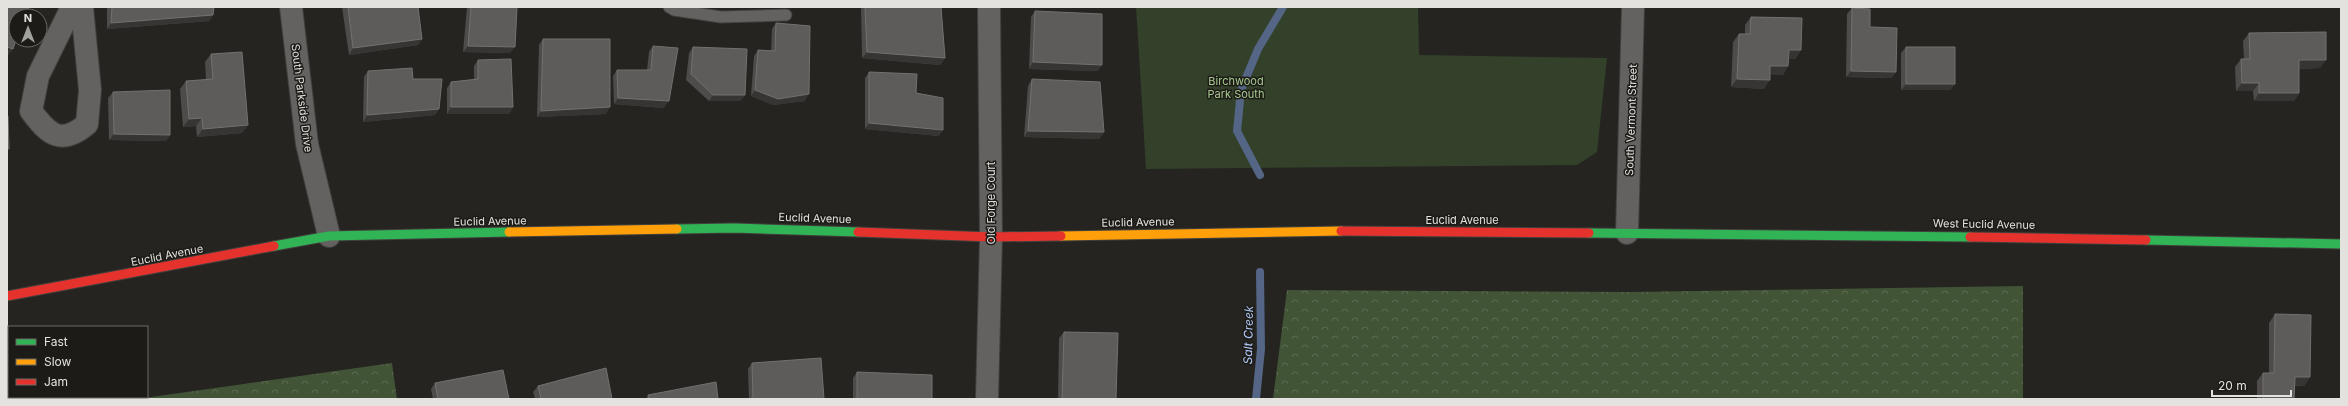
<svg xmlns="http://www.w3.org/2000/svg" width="2348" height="406" font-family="Inter,sans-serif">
<defs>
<pattern id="forest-crowns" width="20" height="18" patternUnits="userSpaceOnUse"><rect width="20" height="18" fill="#415435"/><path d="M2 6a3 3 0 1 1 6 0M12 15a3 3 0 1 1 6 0" fill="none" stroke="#5c6c52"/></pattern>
</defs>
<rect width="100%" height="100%" fill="#252421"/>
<path fill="url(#forest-crowns)" d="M2023,286V399H1273L1287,290L1631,292Z
M392,363L397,399H137Z"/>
<path fill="#33412a" d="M1136,7H1418L1419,55L1607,58L1597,152L1577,165L1146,169Z"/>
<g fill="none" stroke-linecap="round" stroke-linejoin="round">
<path stroke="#546585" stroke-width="8" d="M1260,175L1237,131L1241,90L1258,49L1283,7
M1256,399L1261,349L1260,272"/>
<defs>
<path id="lane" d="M669,7L674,10L721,17L786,15"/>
<path id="street" d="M72,7L38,76L31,111C49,135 61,146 87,124L90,90L82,7
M291,7L307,144L329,236
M1627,233L1633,7
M987,399L991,237L989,7"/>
<path id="fast" d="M677,229L734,228L858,232
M1589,233L1970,237
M2146,240L2341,244
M274,246L329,236L509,232"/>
<path id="slow" d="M509,232L677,229
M1061,236L1341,231"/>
<path id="jam" d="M1341,231L1589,233
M858,232L991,237L1061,236
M1970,237L2146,240
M7,296L274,246"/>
</defs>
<use href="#lane" stroke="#41403d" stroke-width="13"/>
<use href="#street" stroke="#41403d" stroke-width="24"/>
<use href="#fast" stroke="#41403d" stroke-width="11"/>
<use href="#slow" stroke="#41403d" stroke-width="11"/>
<use href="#jam" stroke="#41403d" stroke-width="11"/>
<use href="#lane" stroke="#636260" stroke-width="11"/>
<use href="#street" stroke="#636260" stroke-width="22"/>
<use href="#fast" stroke="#30b455" stroke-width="9"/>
<use href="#slow" stroke="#ff9f0a" stroke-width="9"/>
<use href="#jam" stroke="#e5322d" stroke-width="9"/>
</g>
<path fill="#4e4b4a" d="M107,7H214L213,15L209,21L107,29Z
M342,7H418L422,39L418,45L349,55Z
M467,7H517L510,53L463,52Z
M861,7H941L945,58L940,65L862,58Z
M1852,8L1870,27L1892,78L1846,77L1847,14Z
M1035,11L1098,71L1029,69L1031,17Z
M1751,17L1801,50L1795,59L1789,58L1788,66L1783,75L1770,74L1764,89L1731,87L1733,42L1739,34H1745V25Z
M776,23L805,101L773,105L751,96L754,56L758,50L771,51L772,29Z
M2249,33L2320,68L2299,69V93L2294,101H2254L2253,91H2236L2235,67L2241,59H2244L2243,41Z
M543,39L606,114L537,117L539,45Z
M653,46L664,108L614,104L613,76L617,70H647L649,52Z
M693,47L745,95L740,101H709L686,80L689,53Z
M1906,47L1955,84L1950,90H1901V53Z
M211,54L248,125L242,133L197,137L196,126L183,127L180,89L186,81L206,80L205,62Z
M478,60L513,107L509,114H447V88L451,82L474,80V66Z
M368,71L413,79L439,109L435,115L363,122L364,77Z
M869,72L916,93L939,136L865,129V78Z
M1032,79L1104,132L1099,139L1024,137L1028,86Z
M113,92L170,135L166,141L109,140L108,98Z
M2275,314L2310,377L2304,386H2295L2294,399H2257V381L2263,373H2269V323Z
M1064,332L1116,399H1058L1059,338Z
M752,363L824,399H749L748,369Z
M857,372L932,399H853V378Z
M435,383L509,399H433L431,389Z
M538,386L612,399H535L533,392Z
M648,395L718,399H646Z"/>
<path fill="#373533" d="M213,15L209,21L107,29L111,23Z
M422,39L418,45L349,55L353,48Z
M468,46L515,47L510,53L463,52Z
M7,47L13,49L7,57Z
M1789,50H1801L1795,59L1783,58Z
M867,52L945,58L940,65L862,58Z
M2299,60H2326L2320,68L2293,69Z
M1033,62L1102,65L1098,71L1029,69Z
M1770,66H1788L1783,75L1764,74Z
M1851,71L1896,72L1892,78L1846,77Z
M1737,79L1770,80L1764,89L1731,87Z
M2242,83H2259L2253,91H2236Z
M1906,84H1955L1950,90H1901Z
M755,90L809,94L805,101L773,105L751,96Z
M2259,93H2299L2294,101H2254Z
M713,95H745L740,101H709Z
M618,98L669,101L664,108L614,104Z
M451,107H513L509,114H447Z
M610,107L606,114L537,117L541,111Z
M439,109L435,115L363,122L367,115Z
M202,118L196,126L183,127L189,119Z
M869,123L943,130L939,136L865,129Z
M248,125L242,133L197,137L203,129Z
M1028,131L1104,132L1099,139L1024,137Z
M114,134L170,135L166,141L109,140Z
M2295,377H2310L2304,386L2289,385Z"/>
<path fill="#5e5c5a" stroke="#73716f" d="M7,7H29L25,16H16V40L13,49L7,47Z
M112,7H214L213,15L111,23Z
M348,7H418L422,39L353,48Z
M471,7H517L515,47L468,46Z
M865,7H941L945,58L867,52Z
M1852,8L1870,9V27L1897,28L1896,72L1851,71Z
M1035,11L1102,14V65L1033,62Z
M1751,17L1802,18L1801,50H1789L1788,66H1770V80L1737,79L1739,34H1750Z
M776,23L810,26L809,94L778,99L755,90L758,50L775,51Z
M2326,32V60H2299V93H2259V83H2242L2241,59H2250L2249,33Z
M543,39H610V107L541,111Z
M653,46L678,48L669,101L618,98L617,70H651Z
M693,47L747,49L745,95H713L691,74Z
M1906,47H1955V84H1906Z
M242,52L248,125L203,129L202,118L189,119L186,81L213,79L211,54Z
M511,59L513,107H451V82L478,79V60Z
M412,68L413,79H442L439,109L367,115L368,71Z
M869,72L917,74L916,93L943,98V130L869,123Z
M1032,79L1100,82L1104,132L1028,131Z
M170,90V135L114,134L113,92Z
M7,116H8L9,149H7Z
M2275,314L2311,315L2310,377H2295L2294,399H2263V373H2274Z
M1064,332L1118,333L1116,399H1062Z
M821,358L824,399H753L752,363Z
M606,368L612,399H541L538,386Z
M503,370L509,399H438L435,383Z
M857,372L932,375V399H857Z
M716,382L718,399H649L648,395Z"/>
<g text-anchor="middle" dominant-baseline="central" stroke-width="3" stroke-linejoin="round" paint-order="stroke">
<g font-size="11" fill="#a6cb8f" stroke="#1d1b17">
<text x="1236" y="81">Birchwood<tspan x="1236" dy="13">Park South</tspan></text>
</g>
<g font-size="11" fill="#e3e2df" stroke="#1d1b17">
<text transform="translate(302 98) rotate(83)">South Parkside Drive</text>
<text transform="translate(1631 120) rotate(-88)">South Vermont Street</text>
<text transform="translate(991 203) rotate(-90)">Old Forge Court</text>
<text transform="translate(815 218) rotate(2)">Euclid Avenue</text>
<text x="1462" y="220">Euclid Avenue</text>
<text transform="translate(490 221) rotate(-1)">Euclid Avenue</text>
<text transform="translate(1138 222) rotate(-1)">Euclid Avenue</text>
<text transform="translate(1984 224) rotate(1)">West Euclid Avenue</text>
<text transform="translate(167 255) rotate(-11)">Euclid Avenue</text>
</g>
<g font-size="12" font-style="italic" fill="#b0c9f9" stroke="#1d1b17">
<text transform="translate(1248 335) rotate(-89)">Salt Creek</text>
</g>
</g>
<rect width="2348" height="406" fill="none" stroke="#e3e2df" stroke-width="16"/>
<rect x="8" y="326" width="140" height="72" fill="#1d1b17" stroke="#6c6b67"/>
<rect x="16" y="339" width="20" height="6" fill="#30b455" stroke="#6c6b67"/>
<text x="44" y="346" font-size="12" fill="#e3e2df">Fast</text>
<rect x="16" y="359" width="20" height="6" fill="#ff9f0a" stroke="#6c6b67"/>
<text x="44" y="366" font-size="12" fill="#e3e2df">Slow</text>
<rect x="16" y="379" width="20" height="6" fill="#e5322d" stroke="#6c6b67"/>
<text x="44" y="386" font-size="12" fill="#e3e2df">Jam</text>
<g transform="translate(28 28)"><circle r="19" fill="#1d1b17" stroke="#6c6b67"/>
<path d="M0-3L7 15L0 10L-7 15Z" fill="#a0a09c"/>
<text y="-6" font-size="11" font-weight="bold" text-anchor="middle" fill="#e3e2df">N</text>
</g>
<path d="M2212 390v6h79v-6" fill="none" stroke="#e3e2df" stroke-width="2"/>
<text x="2218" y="390" font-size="12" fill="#e3e2df" stroke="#1d1b17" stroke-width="3" paint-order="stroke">20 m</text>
</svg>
